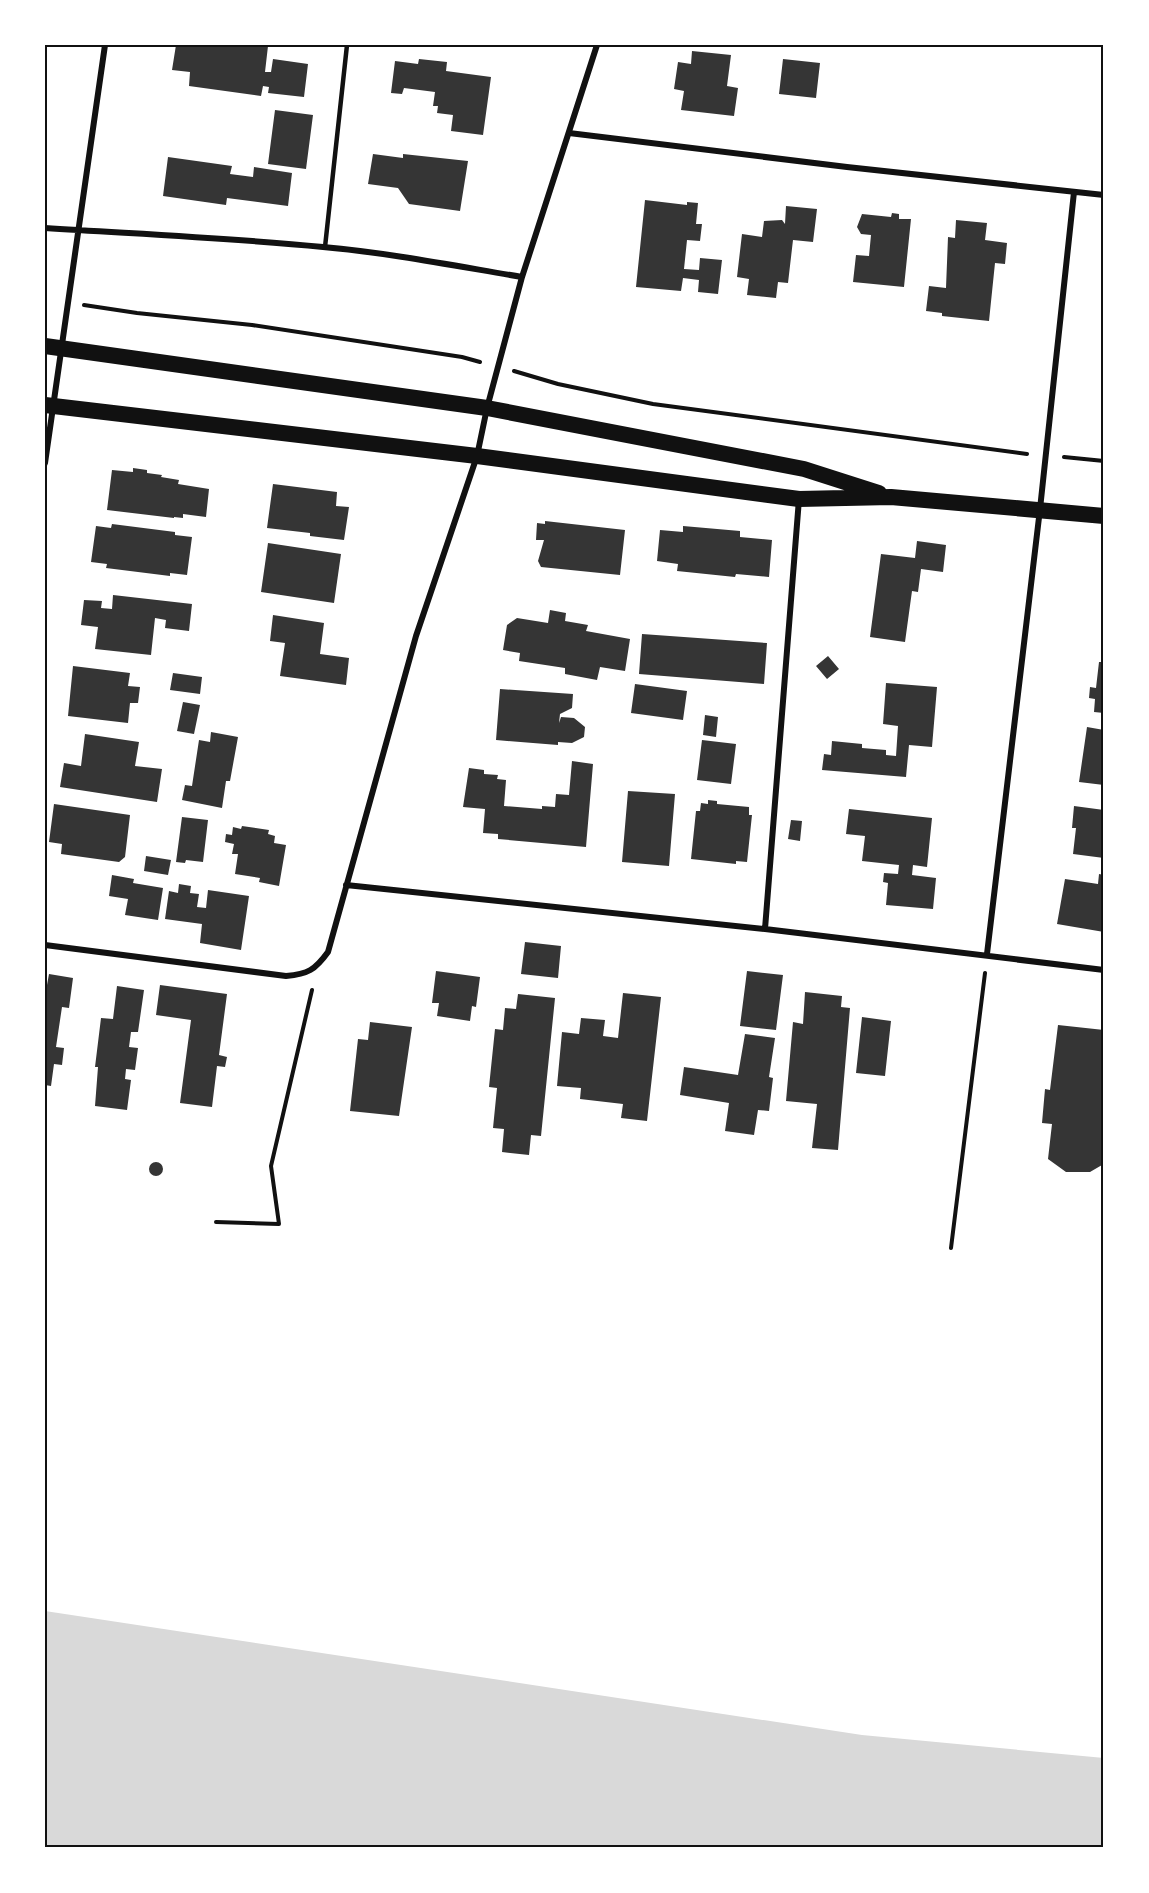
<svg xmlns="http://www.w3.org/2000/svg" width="1149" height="1893" font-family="Poppins,sans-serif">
<rect width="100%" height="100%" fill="#fff"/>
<path fill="#d9d9d9" d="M45,1611L862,1735L1104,1758V1848H45Z"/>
<path fill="#353535" d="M176,45L268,46L265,72H271L273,59L308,64L304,97L268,93L269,87L263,86L261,96L189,86L190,72L172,70Z
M692,51L731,55L727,86L738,88L734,116L681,110L684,91L674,89L678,62L691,64Z
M419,59L447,62L446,71L491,77L483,135L451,131L453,115L437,113L438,106H433L435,92L404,88L402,94L391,93L395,61L418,64Z
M783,59L820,63L816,98L779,94Z
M275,110L313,115L306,169L268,164Z
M373,154L403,158V154L468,161L460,211L409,204L398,188L368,184Z
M168,157L232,166L230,174L253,177L254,167L292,173L288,206L227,198L226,205L163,196Z
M645,200L687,205V202L698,203L696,224H702L700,241L687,240L684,269L699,270L700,258L722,260L718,294L698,292L699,280L683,278L681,291L636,287Z
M786,206L817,209L813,242L793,240L788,283L778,282L776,298L747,295L749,279L737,277L742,234L762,237L764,221L782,220L785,224Z
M892,213L899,214V219H911L904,287L853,282L856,255L869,256L871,235L861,234L857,227L862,214L891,217Z
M956,220L987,223L985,240L1007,243L1005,264L995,263L989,321L942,316V313L926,311L929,286L946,288L948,237L955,238Z
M133,468L147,470V473L162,475L161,477L179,480L178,484L209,489L206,517L183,514V518L174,517V518L107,510L112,470L133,472Z
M273,484L337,492L336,506L349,507L344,540L310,536V533L267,528Z
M545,521L625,530L620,575L541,567L538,561L544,540H536L537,523L545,524Z
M112,524L175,532V535L192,537L187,575L170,573V576L106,568L107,564L91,562L96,526L111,528Z
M683,526L740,531V537L772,540L769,577L736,574L735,577L677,571L678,564L657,561L660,530L683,532Z
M917,541L946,545L943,572L921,569L918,592L912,591L905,642L870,637L881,554L915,558Z
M268,543L341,554L334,603L261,592Z
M113,595L192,604L189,631L165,628L166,620L155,618L151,655L95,649L98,627L81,625L84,600L102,601L101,608L112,609Z
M550,610L566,613L565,621L588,625L586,631L630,639L625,671L600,667L597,680L565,674V668L519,661L520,653L503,650L507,625L517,618L548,623Z
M273,615L324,623L320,654L349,658L346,685L280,676L285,643L270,641Z
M642,634L767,643L764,684L639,674Z
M828,656L839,669L827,679L816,666Z
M1099,662H1104V713L1094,712L1095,699L1089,698L1090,687L1096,688Z
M73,666L130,673L128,686L140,687L138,703H130L128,723L68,716Z
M173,673L202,677L200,694L170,690Z
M886,683L937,687L932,747L909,745L906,777L822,770L824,754L831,755L832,741L862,744V748L886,750V755L896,756L898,726L883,724Z
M635,684L687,691L683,720L631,713Z
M500,689L573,694L572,708L560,714L559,723L561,717L574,718L585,727L584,737L572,743L558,742V745L496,740Z
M183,702L200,705L194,734L177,731Z
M705,715L718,717L716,737L703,735Z
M1087,727L1104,730V785L1079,782Z
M211,732L238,737L230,781H226L222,808L182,800L185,785L192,786L199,740L210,742Z
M85,734L139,742L135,766L162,769L157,802L60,787L64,763L81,766Z
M702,740L736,744L731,784L697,780Z
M572,761L593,764L586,847L498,839V834L483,833L485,809L463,807L469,768L484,770V774L498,775L497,779L506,780L504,806L542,809V806L555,807L556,794L569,795Z
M628,791L675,794L669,866L622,862Z
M708,800L717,801V804L749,807V815H752L747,862L736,861V864L691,859L696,811H700L701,803L708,804Z
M54,804L130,815L125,857L119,862L61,854L62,844L49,842Z
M1074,806L1104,810V858L1073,854L1076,828H1072Z
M849,809L932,818L927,867L913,865L912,875L936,878L933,909L886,905L888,883L883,882L884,873L898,874L899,865L862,861L865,836L846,834Z
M182,817L208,820L203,862L186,860L185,863L176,862Z
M791,820L802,821L800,841L788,839Z
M242,826L269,830L268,834L275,836L274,843L286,845L279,886L259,882L260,878L235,874L238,854H232L234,844L225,842L226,834L232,835L233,827L241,829Z
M146,856L171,860L168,875L144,871Z
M1099,874L1104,875V932L1057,924L1065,879L1098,884Z
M112,875L134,879L133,883L163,888L158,920L125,915L128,899L109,896Z
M179,884L191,886L190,893L199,894L197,907L206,908L208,890L249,896L241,950L200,943L202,924L165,919L169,891L178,893Z
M525,942L561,946L558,978L521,974Z
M436,971L480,977L476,1007L472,1006L470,1021L437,1016L439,1003H432Z
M747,971L783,975L776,1030L740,1026Z
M49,974L73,978L69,1008L62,1007L56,1047L64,1048L62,1065L54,1064L51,1086L45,1085V996Z
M160,985L227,994L219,1055L227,1057L225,1067L217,1066L212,1107L180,1103L191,1020L156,1015Z
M117,986L144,990L138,1032H131L129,1047L138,1048L135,1070L126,1069L125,1079L131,1080L127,1110L95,1106L98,1067H95L101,1018L113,1019Z
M805,992L842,996L841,1007L850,1008L838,1150L812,1148L817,1104L786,1101L793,1022L803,1024Z
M623,993L661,997L647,1121L621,1118L623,1104L580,1099L581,1088L557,1086L562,1032L579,1034L581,1018L605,1020L603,1036L618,1038Z
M518,994L555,998L541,1136L531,1135L529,1155L502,1152L504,1129L493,1128L497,1088L489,1087L495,1029L503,1030L505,1008L516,1009Z
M862,1017L891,1021L885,1076L856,1073Z
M370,1022L412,1027L399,1116L350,1111L358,1039L368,1040Z
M1058,1025L1104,1030V1145L1102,1165L1090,1172H1066L1048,1159L1052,1124L1042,1123L1045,1089L1050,1090Z
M745,1034L775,1038L769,1077L773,1078L769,1111L758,1110L754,1135L725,1131L729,1103L680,1095L684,1067L738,1075Z
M149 1169a7 7 0 1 1 14 0a7 7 0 1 1-14 0Z"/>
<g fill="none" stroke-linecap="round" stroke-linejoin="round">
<path stroke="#111" stroke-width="4" d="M84,305L137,313L252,325L462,357L480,362
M514,371L558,384L653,404L1027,454
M1064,457L1104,461
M216,1222L279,1224L271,1166L312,990
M951,1248L985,973"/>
<path stroke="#111" stroke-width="4.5" d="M325,247L347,45"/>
<path stroke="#111" stroke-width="6" d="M569,133L847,167L1104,195
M45,228C138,234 231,238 323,247C390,253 456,266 522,277
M45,463L105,45
M346,885L765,929L1104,970
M765,929L799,499
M45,945L286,976C308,974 315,970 328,952L416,636L477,456L487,408L522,277L597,45
M987,954L1040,509L1074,192"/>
<path stroke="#111" stroke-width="16" d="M45,346L487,408L804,469L879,493
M45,405L477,456L799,499L891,497L1104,516"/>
</g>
<rect width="1149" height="1893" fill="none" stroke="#ffffff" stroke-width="93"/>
<rect x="46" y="46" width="1056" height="1800" fill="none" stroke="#111" stroke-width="2"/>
</svg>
